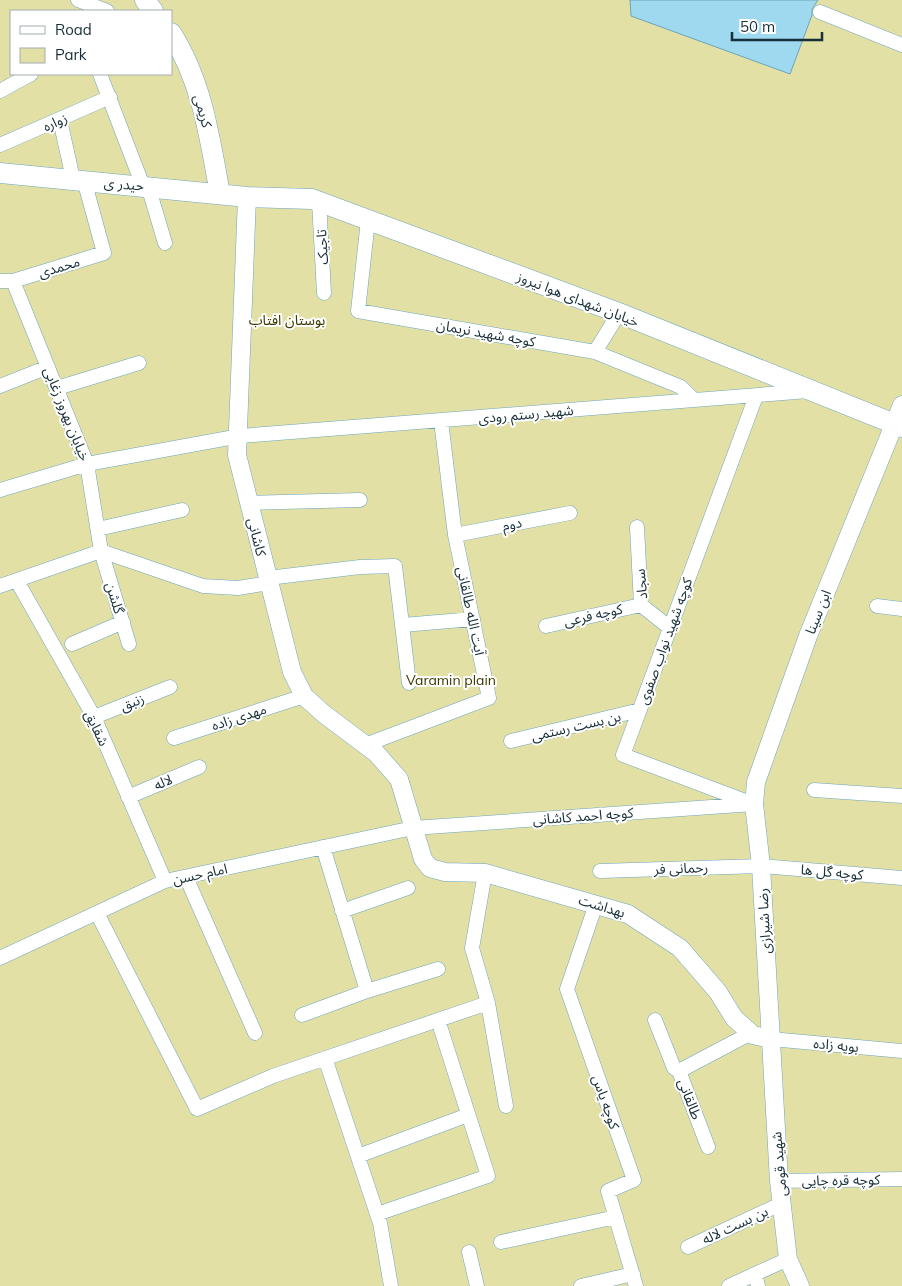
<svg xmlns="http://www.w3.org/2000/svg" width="902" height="1286" font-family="Mulish,'Noto Sans Arabic',sans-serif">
<rect width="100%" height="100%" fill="#d8eff8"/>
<path fill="#e3e0a6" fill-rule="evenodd" d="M0,0H902V1286H0ZM11,11H171V74H11Z"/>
<path fill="#9ed9f0" stroke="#6ba4bb" d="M630,0H818L812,9V15L790,74L631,16Z"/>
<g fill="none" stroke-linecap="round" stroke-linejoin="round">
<defs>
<path id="minor" d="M78,0L107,11
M820,12L902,45
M100,74L143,186
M0,91L31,74
M60,120L73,179
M0,145L110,97
M148,186L165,243
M319,201L324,293
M368,220L358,311L595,352L681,387L694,400
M0,281H13L104,253L84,180
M13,281L87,464L101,551L129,644
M595,352L619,313
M0,386L48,367
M57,388L139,363
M0,490L87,464L240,436L808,391
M249,503L360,500
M637,527L641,605L670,628
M98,529L182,510
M455,535L570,513
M268,578L360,567L395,566L409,683
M17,581L94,717L165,881
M0,586L101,551L203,586L238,588L269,583
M877,606L902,609
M403,625L473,619
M546,626L641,605
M72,644L123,622
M94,717L170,687
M174,738L304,696
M511,741L640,710
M365,745L489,698L455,535L441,421
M814,790L902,796
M128,797L199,767
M748,802L623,755L756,396
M323,847L367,991L438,969
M600,871L761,866L902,878
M485,873L472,948L488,1003L506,1106
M186,877L255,1033
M596,904L567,989L634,1180L608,1191L636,1286
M342,911L408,888
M97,913L197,1109L273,1076L488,1003
M0,958L165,881L413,828L754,804
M302,1015L367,991
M655,1020L674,1068L679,1071
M771,1039L902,1051
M325,1058L380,1223L391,1286
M708,1147L679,1071L751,1033
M358,1156L468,1115
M779,1181L902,1179
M377,1214L488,1176L438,1020
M501,1242L616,1217
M688,1247L783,1203
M469,1252L477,1286
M755,1274L758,1286
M581,1286L633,1274
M729,1286L788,1259"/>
<path id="tertiary" d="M247,197L237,455L292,672L304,696L324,714L376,753L399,779L423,859L430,868L445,872L485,873L628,914L680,948L718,992L734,1018L753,1035L771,1039
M800,1286L788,1259L779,1181L761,866L754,804L756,782L808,636L902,405"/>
<path id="secondary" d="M145,0L153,11
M171,33C202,81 210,139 220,194
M0,173L247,197L312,199L619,313L902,427"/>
</defs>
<use href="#minor" stroke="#6da6bd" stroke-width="15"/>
<use href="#tertiary" stroke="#6da6bd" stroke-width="19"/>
<use href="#secondary" stroke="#6da6bd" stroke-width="21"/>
<use href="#minor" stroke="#fff" stroke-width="14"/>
<use href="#tertiary" stroke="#fff" stroke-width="18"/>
<use href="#secondary" stroke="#fff" stroke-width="20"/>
</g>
<g text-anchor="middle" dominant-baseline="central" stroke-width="4" stroke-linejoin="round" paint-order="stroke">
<g font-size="14" fill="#172f38" stroke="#fff">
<text transform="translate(203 111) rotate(74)">کریمی</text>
<text transform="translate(55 122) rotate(-24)">زواره</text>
<text transform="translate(124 184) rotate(5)">حیدر ی</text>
<text transform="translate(322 247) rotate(-93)">تاجیک</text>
<text transform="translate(59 267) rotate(-17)">محمدی</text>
<text transform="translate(578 299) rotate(21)">خیابان شهدای هوا نیروز</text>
<text transform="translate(486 333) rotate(10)">کوچه شهید نریمان</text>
<text transform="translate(67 414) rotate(68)">خیابان بهروز زغابی</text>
<text transform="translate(526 414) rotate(-5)">شهید رستم رودی</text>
<text transform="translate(512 524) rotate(-11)">دوم</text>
<text transform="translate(257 537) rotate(76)">کاشانی</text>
<text transform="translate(641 584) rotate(-95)">سجاد</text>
<text transform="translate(115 598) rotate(73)">گلشن</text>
<text transform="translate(471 611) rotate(78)">آیت الله طالقانی</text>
<text transform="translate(818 612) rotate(-68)">ابن سینا</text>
<text transform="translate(593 615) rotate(-13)">کوچه فرعی</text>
<text transform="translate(665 641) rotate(-70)">کوچه شهید نواب صفوی</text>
<text transform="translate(132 702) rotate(-22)">زنبق</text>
<text transform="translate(239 717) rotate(-18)">مهدی زاده</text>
<text transform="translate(576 726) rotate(-13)">بن بست رستمی</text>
<text transform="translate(97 728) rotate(65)">شقایق</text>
<text transform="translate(163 782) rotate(-23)">لاله</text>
<text transform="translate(583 816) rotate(-4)">کوچه احمد کاشانی</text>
<text transform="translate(681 868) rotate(-2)">رحمانی فر</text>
<text transform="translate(832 872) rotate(5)">کوچه گل ها</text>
<text transform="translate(200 874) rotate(-12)">امام حسن</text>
<text transform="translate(602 906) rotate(17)">بهداشت</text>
<text transform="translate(764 921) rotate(-93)">رضا شیرازی</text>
<text transform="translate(836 1045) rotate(5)">بویه زاده</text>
<text transform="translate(690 1099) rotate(69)">طالقانی</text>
<text transform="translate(606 1102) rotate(71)">کوچه یاس</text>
<text transform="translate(779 1164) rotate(-95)">شهید قومی</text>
<text transform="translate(841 1180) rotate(-1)">کوچه قره چایی</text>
<text transform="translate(735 1225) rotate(-25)">بن بست لاله</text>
</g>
<g font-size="14" fill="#3c3800" stroke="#fff">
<text x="287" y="320">بوستان افتاب</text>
<text x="451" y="680">Varamin plain</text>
</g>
</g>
<rect x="10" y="10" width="162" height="65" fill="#ffffff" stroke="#a2acaf"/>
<rect x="20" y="26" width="25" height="8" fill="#ffffff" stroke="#a2acaf"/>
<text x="55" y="35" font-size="15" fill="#172f38">Road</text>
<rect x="20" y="48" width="25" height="15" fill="#e3e0a6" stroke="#a2acaf"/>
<text x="55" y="60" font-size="15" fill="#172f38">Park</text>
<path d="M732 32v8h90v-8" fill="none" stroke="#172f38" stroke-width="2.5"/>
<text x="740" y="32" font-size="15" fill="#172f38" stroke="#ffffff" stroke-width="4" paint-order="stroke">50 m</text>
</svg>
